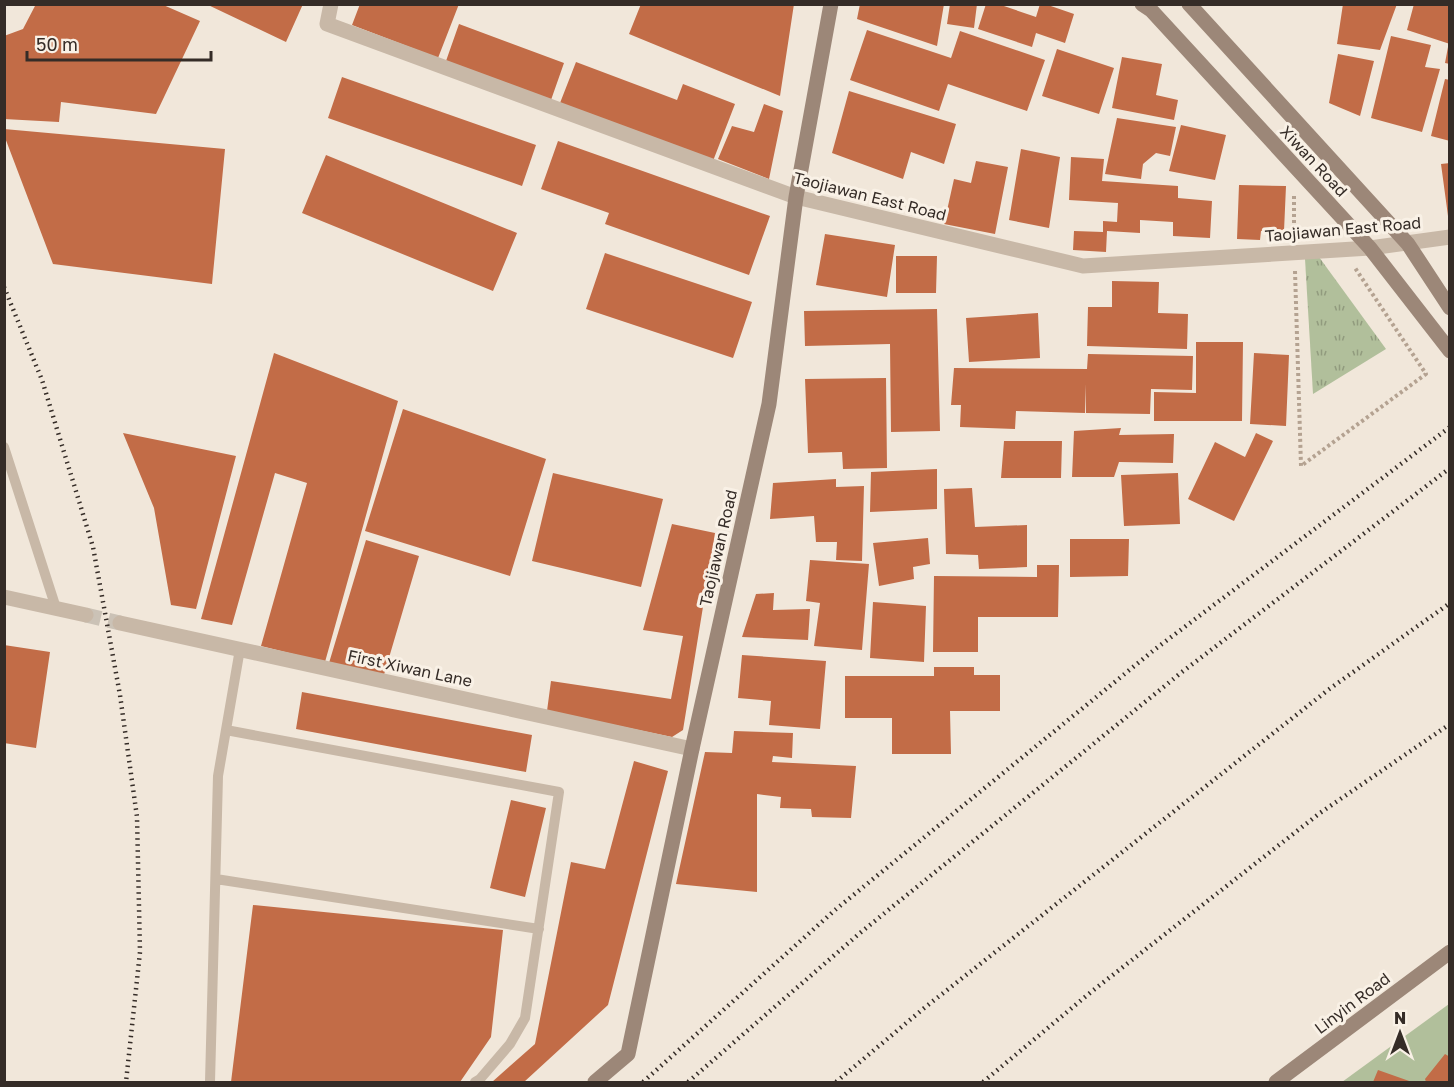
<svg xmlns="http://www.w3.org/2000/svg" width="1454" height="1087" font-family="'Golos Text',sans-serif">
<defs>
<pattern id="park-tufts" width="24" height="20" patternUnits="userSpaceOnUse" patternTransform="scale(1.5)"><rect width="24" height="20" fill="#b1bf9b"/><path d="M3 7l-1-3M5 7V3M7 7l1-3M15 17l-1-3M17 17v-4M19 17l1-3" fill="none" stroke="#919b7e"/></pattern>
</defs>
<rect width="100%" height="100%" fill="#f1e7da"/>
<path fill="#b1bf9b" d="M1449,1004V1082H1342Z"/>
<path fill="url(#park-tufts)" d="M1319,257L1386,349L1313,394L1305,259Z"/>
<path fill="#c26c47" d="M36,4H161L200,21L156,114L61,102L59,122L4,119V36L23,29Z
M206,4H303L286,42Z
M360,4H459L438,58L352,25Z
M641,4H794L780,96L629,34Z
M860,4H944L937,46L857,19Z
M950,4H977L974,28L947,24Z
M986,4H998L1036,17L1040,4H1045L1074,14L1065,43L1036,33L1032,47L978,29Z
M1343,4H1397L1380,50L1337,44Z
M1414,4H1450V44L1407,30Z
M459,24L564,63L551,100L446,61Z
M867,30L951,58L960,31L1045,60L1027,111L948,84L939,111L850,80Z
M1391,36L1431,45L1425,67L1440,69L1422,132L1371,118Z
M1448,47H1450V64L1445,63Z
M1057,49L1114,68L1099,114L1042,96Z
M1338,54L1374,61L1360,116L1329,103Z
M1122,57L1162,64L1156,95L1178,100L1174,120L1112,108Z
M576,62L677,100L683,84L735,104L713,161L560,103Z
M342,77L536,145L522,186L328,118Z
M1445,79L1450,80V141L1431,136Z
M849,91L956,124L944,164L911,152L903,179L832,153Z
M764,104L783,111L769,179L718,159L732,126L754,132Z
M1117,118L1176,127L1170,156L1156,153L1143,164L1141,179L1105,174Z
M1181,125L1226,135L1215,180L1169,171Z
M4,129L225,149L212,284L53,264L4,135Z
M558,141L770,216L749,275L605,224L609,213L541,189Z
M1021,149L1060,157L1049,228L1009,220Z
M326,155L517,233L493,291L302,213Z
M1071,157L1104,159L1102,181L1178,186V198L1212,201L1210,238L1173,236V222L1140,220V233L1107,231L1106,252L1073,250L1074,231L1103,232V221L1117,222L1118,203L1069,200Z
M976,161L1008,167L995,234L944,224L954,179L971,183Z
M1450,163V216H1448L1441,164Z
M1239,185L1286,186L1284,231H1261L1260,240L1237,239Z
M825,234L895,245L887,297L816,285Z
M605,253L752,302L733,358L586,309Z
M896,256H937L936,293H896Z
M1112,281L1159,282L1158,313L1188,314L1187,349L1087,346L1088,307H1112Z
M937,309L940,431L891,432L890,344L805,346L804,311Z
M1038,313L1040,358L969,362L966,318Z
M1196,342H1243L1242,421H1154V392L1196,393Z
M274,353L398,401L325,662L261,646L307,483L275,473L232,625L201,619Z
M1254,353L1289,355L1286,426L1250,424Z
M1088,354L1193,356L1192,390L1151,389L1150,414L1086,413V384L1085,413L1016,411L1015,429L960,427L961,405H951L954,368L1087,369Z
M886,378L887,468L843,469L842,452L808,453L805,379Z
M403,409L546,459L510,576L365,531Z
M1121,428L1119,435L1174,434L1173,463L1119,462L1114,477H1072L1074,431Z
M123,433L236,456L196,609L171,605L154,508Z
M1256,433L1273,441L1234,521L1188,499L1215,442L1245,457Z
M1004,441H1062L1061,478H1001Z
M937,469V509L870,512L871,472Z
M553,473L663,499L641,587L532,561Z
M1178,473L1180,524L1124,526L1121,475Z
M836,479V487L864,486L862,561L836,560L837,542H816L814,516L770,519L773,483Z
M972,488L975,527L1027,525V567L979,569L978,555L946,554L944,489Z
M672,524L715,533L683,730L672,737L547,711L551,681L671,699L683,636L643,630Z
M928,538L930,564L913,567L914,579L879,586L873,543Z
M1070,539H1129L1128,576L1070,577Z
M366,540L419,556L383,678L329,663Z
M810,560L869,564L862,650L814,646L820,603L806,601Z
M1037,565H1059L1058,617H978V652H933L934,576L1037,577Z
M774,593L773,610L810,609L808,640L742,637L756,594Z
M873,602L926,606L924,662L870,658Z
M4,645L50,652L36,748L4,743Z
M742,655L826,661L820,729L769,725L771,701L738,698Z
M934,667H974V675H1000V711H950L951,754H892V718H845V676H934Z
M302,692L532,735L526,772L296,729Z
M734,731L793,733L792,758L773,756L772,762L856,766L851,818L812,817L811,809L780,808L781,797L757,794V892L676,884L705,752L732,753Z
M634,761L668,771L608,1005L524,1082H492L535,1044L571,862L605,869Z
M511,800L546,808L525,897L490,888Z
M253,905L503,930L491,1037L460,1082H231Z
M1445,1054L1450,1057V1082H1426L1425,1079Z
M1378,1070L1412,1082H1373Z"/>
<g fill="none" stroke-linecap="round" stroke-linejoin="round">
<path stroke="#cbc2b6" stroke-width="15" stroke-dasharray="15 8" stroke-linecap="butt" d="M86,615L120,623"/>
<path stroke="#b4a291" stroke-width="4" stroke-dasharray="3 3" stroke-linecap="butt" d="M1294,196V233
M1295,271L1301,466L1426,374L1355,268"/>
<path stroke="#c8b8a7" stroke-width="10" d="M4,447L56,608
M226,730L559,792L525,1018L510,1044L480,1079L475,1082
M216,879L539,929
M210,1082L218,776L240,649"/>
<path stroke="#c8b8a7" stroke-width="15" d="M331,4L327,24L796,197L1083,266L1370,248L1450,237
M4,597L86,615
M120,623L692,749"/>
<path stroke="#9c8778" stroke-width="15" d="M1142,4L1151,10L1370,248L1450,351
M1189,4L1408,244L1450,308
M595,1082L628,1054L692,749L769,404L796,197L831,4
M1276,1082L1450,952"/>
<path stroke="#352c27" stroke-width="4.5" stroke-dasharray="1.5 4.5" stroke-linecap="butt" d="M4,287L42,380L93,547L120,695L137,817L140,952L126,1082
M643,1082L835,910L1154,650L1450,427
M688,1082L860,933L1182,672L1450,468
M836,1082L923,1009L1328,690L1450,603
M983,1082L1091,992L1320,813L1450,724"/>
</g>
<g text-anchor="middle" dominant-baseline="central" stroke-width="6" stroke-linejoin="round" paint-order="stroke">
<g font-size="16" fill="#352c27" stroke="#f9f1e6">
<text transform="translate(1314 161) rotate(47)">Xiwan Road</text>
<text transform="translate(870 196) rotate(14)">Taojiawan East Road</text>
<text transform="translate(1343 229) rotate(-5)">Taojiawan East Road</text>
<text transform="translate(718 548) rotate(-77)">Taojiawan Road</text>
<text transform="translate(410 668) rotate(12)">First Xiwan Lane</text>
<text transform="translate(1352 1003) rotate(-37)">Linyin Road</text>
</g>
</g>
<rect width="1454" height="1087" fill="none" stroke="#352c27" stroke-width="12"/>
<g transform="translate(1400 1033)" stroke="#f9f1e6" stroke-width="4.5" paint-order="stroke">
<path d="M0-4.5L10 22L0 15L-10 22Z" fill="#352c27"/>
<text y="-9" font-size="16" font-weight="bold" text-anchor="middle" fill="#352c27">N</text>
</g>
<path d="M27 51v9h184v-9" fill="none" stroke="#352c27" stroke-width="3"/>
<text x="36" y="51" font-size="18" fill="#352c27" stroke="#f9f1e6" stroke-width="4.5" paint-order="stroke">50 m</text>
</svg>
